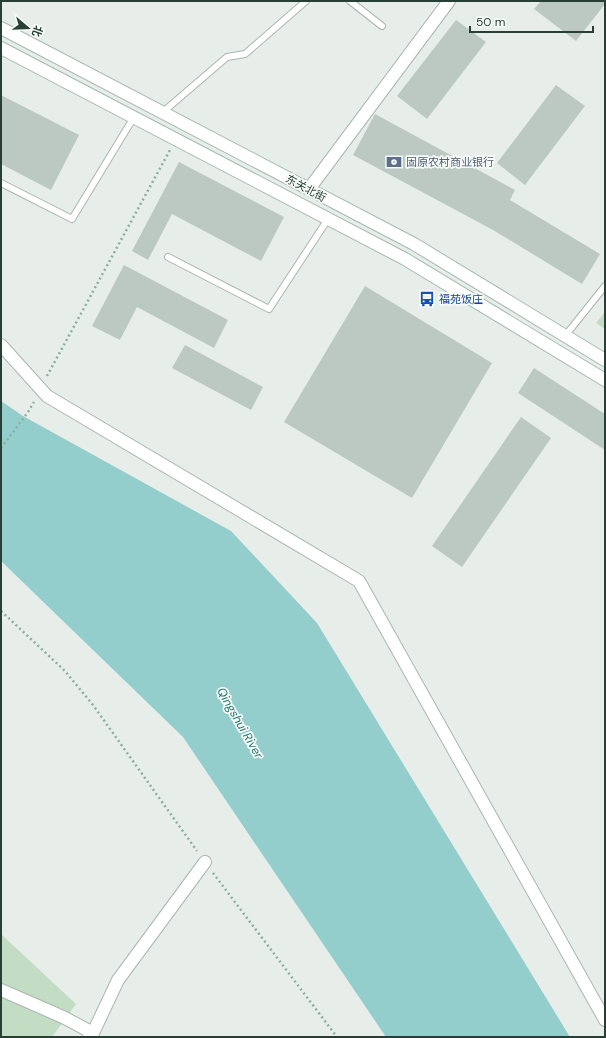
<svg xmlns="http://www.w3.org/2000/svg" width="606" height="1038" font-family="'DM Sans','Noto Sans SC',sans-serif">
<rect width="100%" height="100%" fill="#e7eee9"/>
<path fill="#c2ddc4" d="M605,312V329L596,323Z
M1,934L76,1004L52,1037H1Z"/>
<path fill="#94cecc" d="M1,401L23,416L231,531L317,623L570,1037H386L183,737L1,561Z"/>
<path fill="#bcc9c2" d="M541,1H605V4L576,41L534,9Z
M456,20L486,42L427,119L397,96Z
M556,85L585,106L525,185L497,163Z
M1,95L79,135L51,190L1,164Z
M375,114L515,190L510,200L600,254L582,284L493,230L353,155Z
M179,162L284,217L261,261L172,214L148,260L132,251Z
M124,265L228,320L214,348L137,307L120,340L92,326Z
M365,286L492,363L412,498L284,422Z
M185,345L263,387L251,410L172,368Z
M534,368L605,414V450L518,393Z
M521,417L551,438L462,567L432,546Z"/>
<g fill="none" stroke-linecap="round" stroke-linejoin="round">
<defs>
<path id="lane" d="M350,1L382,26
M163,112L227,57L245,54L306,1
M1,183L72,219L134,117
M168,257L269,309L328,219
M565,336L605,286"/>
<path id="street" d="M309,189L449,1
M1,345L47,396L359,581L605,1020
M1,990L63,1017L93,1033
M89,1037L93,1033L118,980L205,862"/>
<path id="secondary" d="M1,28L414,244L605,360
M1,48L405,259L605,380"/>
</defs>
<use href="#lane" stroke="#aab6af" stroke-width="8"/>
<use href="#street" stroke="#aab6af" stroke-width="14"/>
<use href="#secondary" stroke="#a6b9af" stroke-width="14"/>
<path stroke="#8aaf9d" stroke-width="2.5" stroke-dasharray="2 3" stroke-linecap="butt" d="M47,376L170,150
M1,448L28,412L34,402
M1,611L65,671L93,705L197,851
M213,873L337,1037"/>
<use href="#lane" stroke="#fff" stroke-width="6"/>
<use href="#street" stroke="#fff" stroke-width="12"/>
<use href="#secondary" stroke="#fff" stroke-width="12"/>
</g>
<defs>
<symbol id="bank-bare" viewBox="-9 -9 18 18"><path d="M-6-4H6V4H-6ZM0-2.3a2.3 2.3 0 1 0 0 4.6a2.3 2.3 0 1 0 0-4.6Z" fill="#5c6f8a" stroke="#f7fbf8" stroke-width="2.5" paint-order="stroke"/></symbol>
<symbol id="bus-bare" viewBox="-9 -9 18 18"><path d="M-5-6H5V4H4V6H2V4H-2V6H-4V4H-5ZM-3.5-4V0h7V-4ZM-3.5 1.2v1.5H-2V1.2ZM2 1.2v1.5H3.5V1.2Z" fill="#1a4fb4" stroke="#f7fbf8" stroke-width="2.5" paint-order="stroke"/></symbol>
</defs>
<g fill-rule="evenodd">
<use href="#bank-bare" x="383" y="151" width="22" height="22"/>
<use href="#bus-bare" x="416" y="288" width="22" height="22"/>
</g>
<g text-anchor="middle" dominant-baseline="central" stroke-width="3.5" stroke-linejoin="round" paint-order="stroke">
<g font-size="11" fill="#4e5e75" stroke="#f7fbf8" text-anchor="start">
<text x="406" y="162">固原农村商业银行</text>
</g>
<g font-size="11" fill="#273f34" stroke="#f7fbf8">
<text transform="translate(306 188) rotate(28)">东关北街</text>
</g>
<g font-size="11" fill="#164399" stroke="#f7fbf8" text-anchor="start">
<text x="439" y="299">福苑饭庄</text>
</g>
<g font-size="12" font-style="italic" fill="#257776" stroke="#f7fbf8">
<text transform="translate(240 723) rotate(60)">Qingshui River</text>
</g>
</g>
<rect width="606" height="1038" fill="none" stroke="#273f34" stroke-width="4"/>
<g transform="translate(28 28) rotate(109)" stroke="#f7fbf8" stroke-width="3" paint-order="stroke">
<path d="M0-3L7 15L0 10L-7 15Z" fill="#273f34"/>
<text y="-6" font-size="11" font-weight="bold" text-anchor="middle" fill="#273f34">北</text>
</g>
<path d="M470 26v6h123v-6" fill="none" stroke="#273f34" stroke-width="2"/>
<text x="476" y="26" font-size="12" fill="#273f34" stroke="#f7fbf8" stroke-width="3" paint-order="stroke">50 m</text>
</svg>
